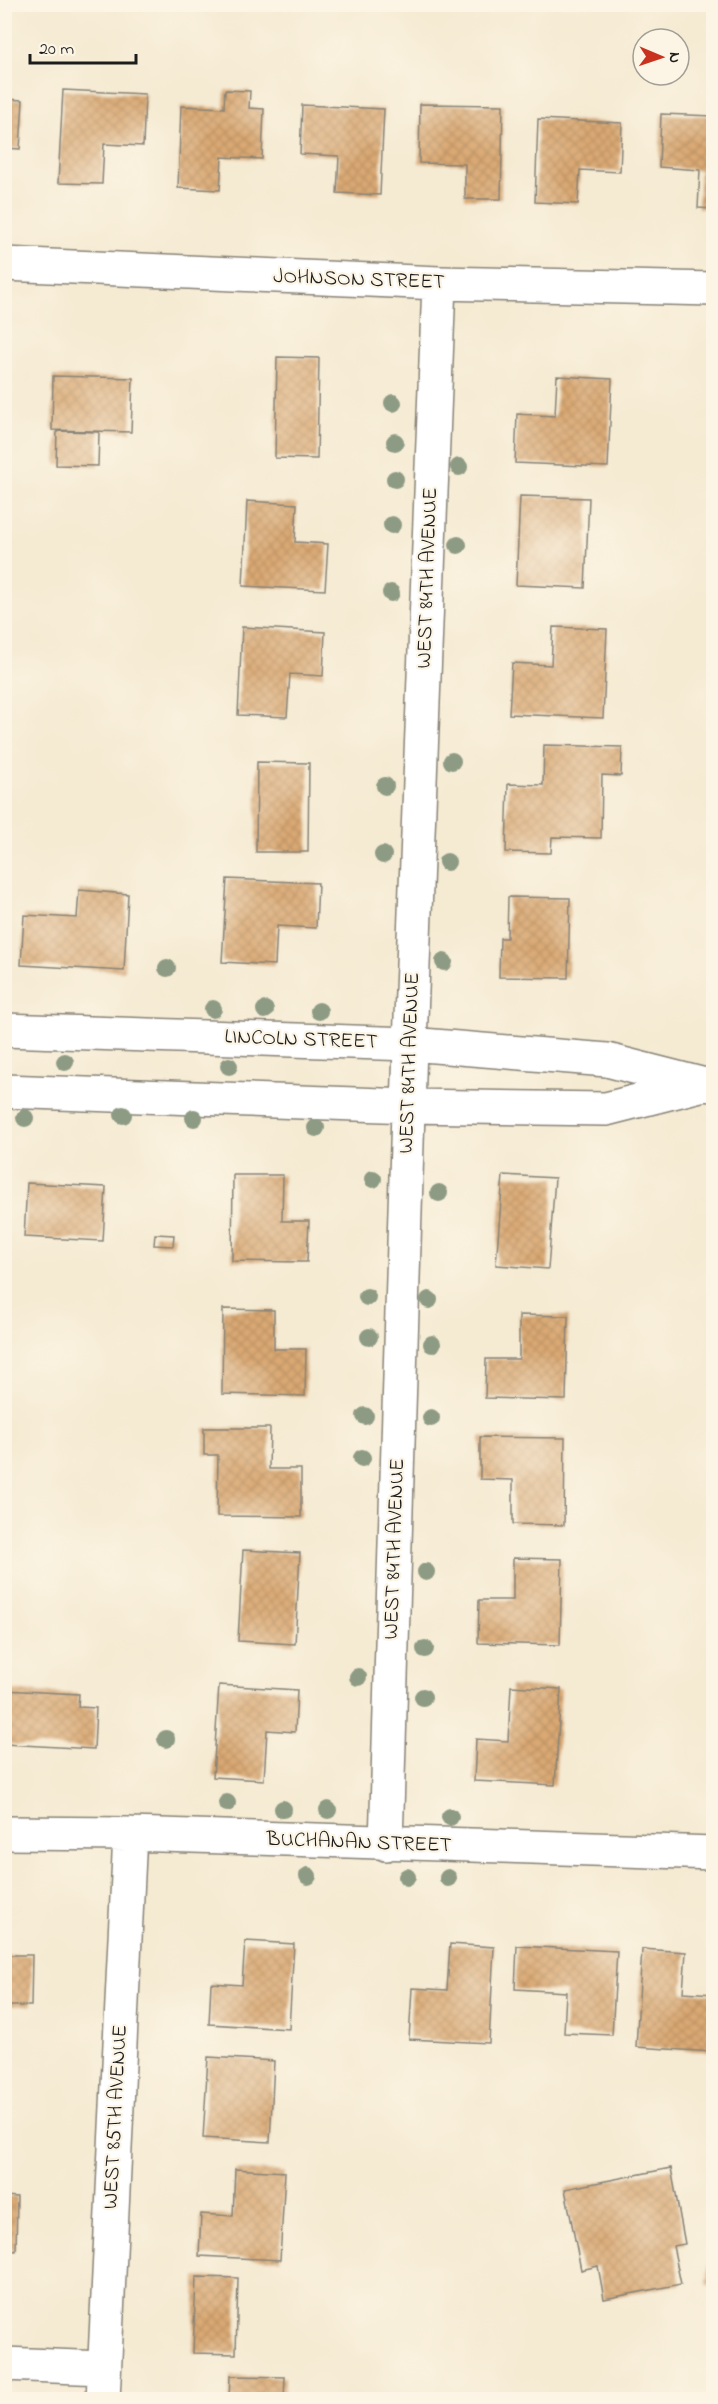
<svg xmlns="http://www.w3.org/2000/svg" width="718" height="2404" font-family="'Indie Flower',sans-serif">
<defs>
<pattern id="building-cross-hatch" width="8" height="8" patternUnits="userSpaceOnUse" patternTransform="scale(1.5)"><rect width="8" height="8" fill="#daa973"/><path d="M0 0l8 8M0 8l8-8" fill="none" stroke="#ba9163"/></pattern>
</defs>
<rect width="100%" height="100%" fill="#fcf5e5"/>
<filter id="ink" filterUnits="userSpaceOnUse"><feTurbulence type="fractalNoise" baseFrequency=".0167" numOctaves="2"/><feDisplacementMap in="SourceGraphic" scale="12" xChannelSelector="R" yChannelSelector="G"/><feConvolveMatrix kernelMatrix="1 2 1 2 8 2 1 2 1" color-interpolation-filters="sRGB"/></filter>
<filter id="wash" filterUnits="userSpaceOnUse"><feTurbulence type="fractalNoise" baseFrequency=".008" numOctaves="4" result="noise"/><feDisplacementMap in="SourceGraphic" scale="24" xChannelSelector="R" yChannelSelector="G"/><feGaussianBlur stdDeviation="1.35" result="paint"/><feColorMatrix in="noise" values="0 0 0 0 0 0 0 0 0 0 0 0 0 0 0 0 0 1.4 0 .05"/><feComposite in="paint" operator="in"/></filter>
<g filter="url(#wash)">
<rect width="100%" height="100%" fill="#f5ead2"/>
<g id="blocks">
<path fill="url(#building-cross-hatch)" d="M63,90L145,94L143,146L104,144L102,184L58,183Z
M225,90L250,91L249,108L264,109L262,159L222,157L220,190L178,188L181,106L224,108Z
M4,99L23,100L20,149L4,148Z
M420,104L503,105L501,199H465V164L419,163Z
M302,105L384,109L380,195L337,193L339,156L300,154Z
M661,114L714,116V209L698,208L700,170L659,167Z
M538,119L622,123L620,172L580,170L578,204L535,202Z
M277,357L319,358L317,459L275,458Z
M53,376L133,378L131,432L52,430Z
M557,376L612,379L608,467L515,463L517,414L555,416Z
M57,431L99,432L98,466L56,465Z
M520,496L589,498L585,588L516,585Z
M247,501L297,504L295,542L328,544L325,590L243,586Z
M242,627L325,632L323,676L290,674L287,717L238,715Z
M553,627L607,629L603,718L509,714L512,663L551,665Z
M544,745L622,747L621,776L602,775L601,838L552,837L551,853L506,852L508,784L543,785Z
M257,762L309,763L308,852H256Z
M227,879L318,883L316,928L277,926L275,965L222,962Z
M79,890L128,894L124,971L21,965L24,915L77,918Z
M508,897L570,898L568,978L499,977L500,938H507Z
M233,1175H283L282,1221H309L307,1262L232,1261Z
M503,1175L555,1178L548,1269L496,1265Z
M27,1183L106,1187L103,1241L24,1237Z
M155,1234L174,1235L173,1246L154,1245Z
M223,1309L274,1310V1349H306L305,1396L222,1394Z
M519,1315L568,1316L566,1400L485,1398L486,1359H519Z
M204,1428H270L269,1469H301V1517L217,1516L218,1455H204Z
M480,1437L565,1438L564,1525L513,1524V1480L480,1479Z
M243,1550L300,1553L295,1644L238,1641Z
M513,1558L562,1559L560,1645L478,1643L479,1600H513Z
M219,1685L297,1690L295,1732L267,1730L264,1780L213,1777Z
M511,1686L561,1689L555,1785L474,1781L476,1739L508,1741Z
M4,1690L79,1694L78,1707L96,1708L94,1749L4,1744Z
M245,1941L294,1944L289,2029L209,2024L211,1983L242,1985Z
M450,1944L494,1947L489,2043L409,2039L412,1988L447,1990Z
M517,1946L617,1951L612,2035L564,2033L566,1992L515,1989Z
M642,1949L686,1952L683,1992L714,1994V2052L636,2047Z
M4,1955H32L31,2006H4Z
M208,2057L274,2061L270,2142L203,2138Z
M671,2168L685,2244L673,2246L681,2284L604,2299L598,2266L581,2270L565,2189Z
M235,2169L285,2172L280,2260L199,2256L201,2214L233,2216Z
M712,2194H714V2286L707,2285Z
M4,2196L17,2197L16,2251L4,2250Z
M196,2277L238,2278L236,2354L193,2353Z
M230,2376L285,2377L284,2400H229Z"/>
</g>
</g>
<g filter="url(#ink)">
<use href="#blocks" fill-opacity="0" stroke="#888377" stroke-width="1.5"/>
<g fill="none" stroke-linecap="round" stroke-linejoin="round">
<defs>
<path id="minor" d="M4,264L439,283L714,289
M4,1030L410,1044L607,1060L701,1084L714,1085
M4,1091L410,1106L606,1109L700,1085
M4,1833L130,1834L714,1853
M386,1844L410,1044L439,283
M4,2364L103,2368
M103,2400L130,1834"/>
</defs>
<use href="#minor" stroke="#888377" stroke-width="36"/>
<use href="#minor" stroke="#fff" stroke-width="33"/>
</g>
<g fill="#8e9b84">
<circle cx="393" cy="403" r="9"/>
<circle cx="395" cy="442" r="9"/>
<circle cx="459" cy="467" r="9"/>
<circle cx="395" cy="479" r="9"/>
<circle cx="392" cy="525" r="9"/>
<circle cx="458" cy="545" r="9"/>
<circle cx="391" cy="593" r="9"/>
<circle cx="452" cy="761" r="9"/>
<circle cx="385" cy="786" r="9"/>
<circle cx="383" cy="855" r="9"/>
<circle cx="447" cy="862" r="9"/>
<circle cx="444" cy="962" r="9"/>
<circle cx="167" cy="968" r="9"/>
<circle cx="213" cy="1009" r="9"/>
<circle cx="265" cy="1010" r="9"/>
<circle cx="319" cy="1011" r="9"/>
<circle cx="65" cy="1062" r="9"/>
<circle cx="229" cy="1066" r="9"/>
<circle cx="123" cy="1115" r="9"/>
<circle cx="25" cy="1118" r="9"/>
<circle cx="194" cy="1118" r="9"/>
<circle cx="316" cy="1128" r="9"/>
<circle cx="373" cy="1179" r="9"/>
<circle cx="439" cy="1193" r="9"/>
<circle cx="367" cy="1297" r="9"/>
<circle cx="429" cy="1300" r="9"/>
<circle cx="369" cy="1337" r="9"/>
<circle cx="432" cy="1344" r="9"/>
<circle cx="365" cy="1416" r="9"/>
<circle cx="431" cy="1418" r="9"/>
<circle cx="362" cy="1458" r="9"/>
<circle cx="426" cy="1572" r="9"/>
<circle cx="425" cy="1649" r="9"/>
<circle cx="358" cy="1677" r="9"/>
<circle cx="423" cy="1697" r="9"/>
<circle cx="166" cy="1739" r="9"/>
<circle cx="227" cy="1803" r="9"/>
<circle cx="283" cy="1809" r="9"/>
<circle cx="328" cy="1810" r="9"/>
<circle cx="450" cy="1817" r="9"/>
<circle cx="308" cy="1876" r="9"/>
<circle cx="407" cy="1877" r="9"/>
<circle cx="448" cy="1878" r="9"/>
</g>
</g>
<g text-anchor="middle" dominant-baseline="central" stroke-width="4.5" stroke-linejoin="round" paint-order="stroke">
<g font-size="21" fill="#1c1c1c" stroke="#fcf5e5">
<text transform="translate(359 280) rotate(2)">JOHNSON STREET</text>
<text transform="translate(428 578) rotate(-88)">WEST 84TH AVENUE</text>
<text transform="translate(301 1040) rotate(2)">LINCOLN STREET</text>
<text transform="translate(410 1063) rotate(-88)">WEST 84TH AVENUE</text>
<text transform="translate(395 1549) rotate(-88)">WEST 84TH AVENUE</text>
<text transform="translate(359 1843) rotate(2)">BUCHANAN STREET</text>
<text transform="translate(116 2117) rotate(-87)">WEST 85TH AVENUE</text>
</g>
</g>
<rect width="718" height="2404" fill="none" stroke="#fcf5e5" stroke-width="24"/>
<g transform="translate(661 57) rotate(92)"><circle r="28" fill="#fcf5e5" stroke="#a29e95" stroke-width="1.5"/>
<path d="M0-4.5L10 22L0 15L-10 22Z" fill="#c8321e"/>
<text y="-9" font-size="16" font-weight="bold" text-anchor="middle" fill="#1c1c1c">N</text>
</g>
<path d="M30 54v9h106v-9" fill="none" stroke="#1c1c1c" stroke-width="3"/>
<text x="39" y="54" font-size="18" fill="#1c1c1c" stroke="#fcf5e5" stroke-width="4.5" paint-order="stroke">20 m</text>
</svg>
